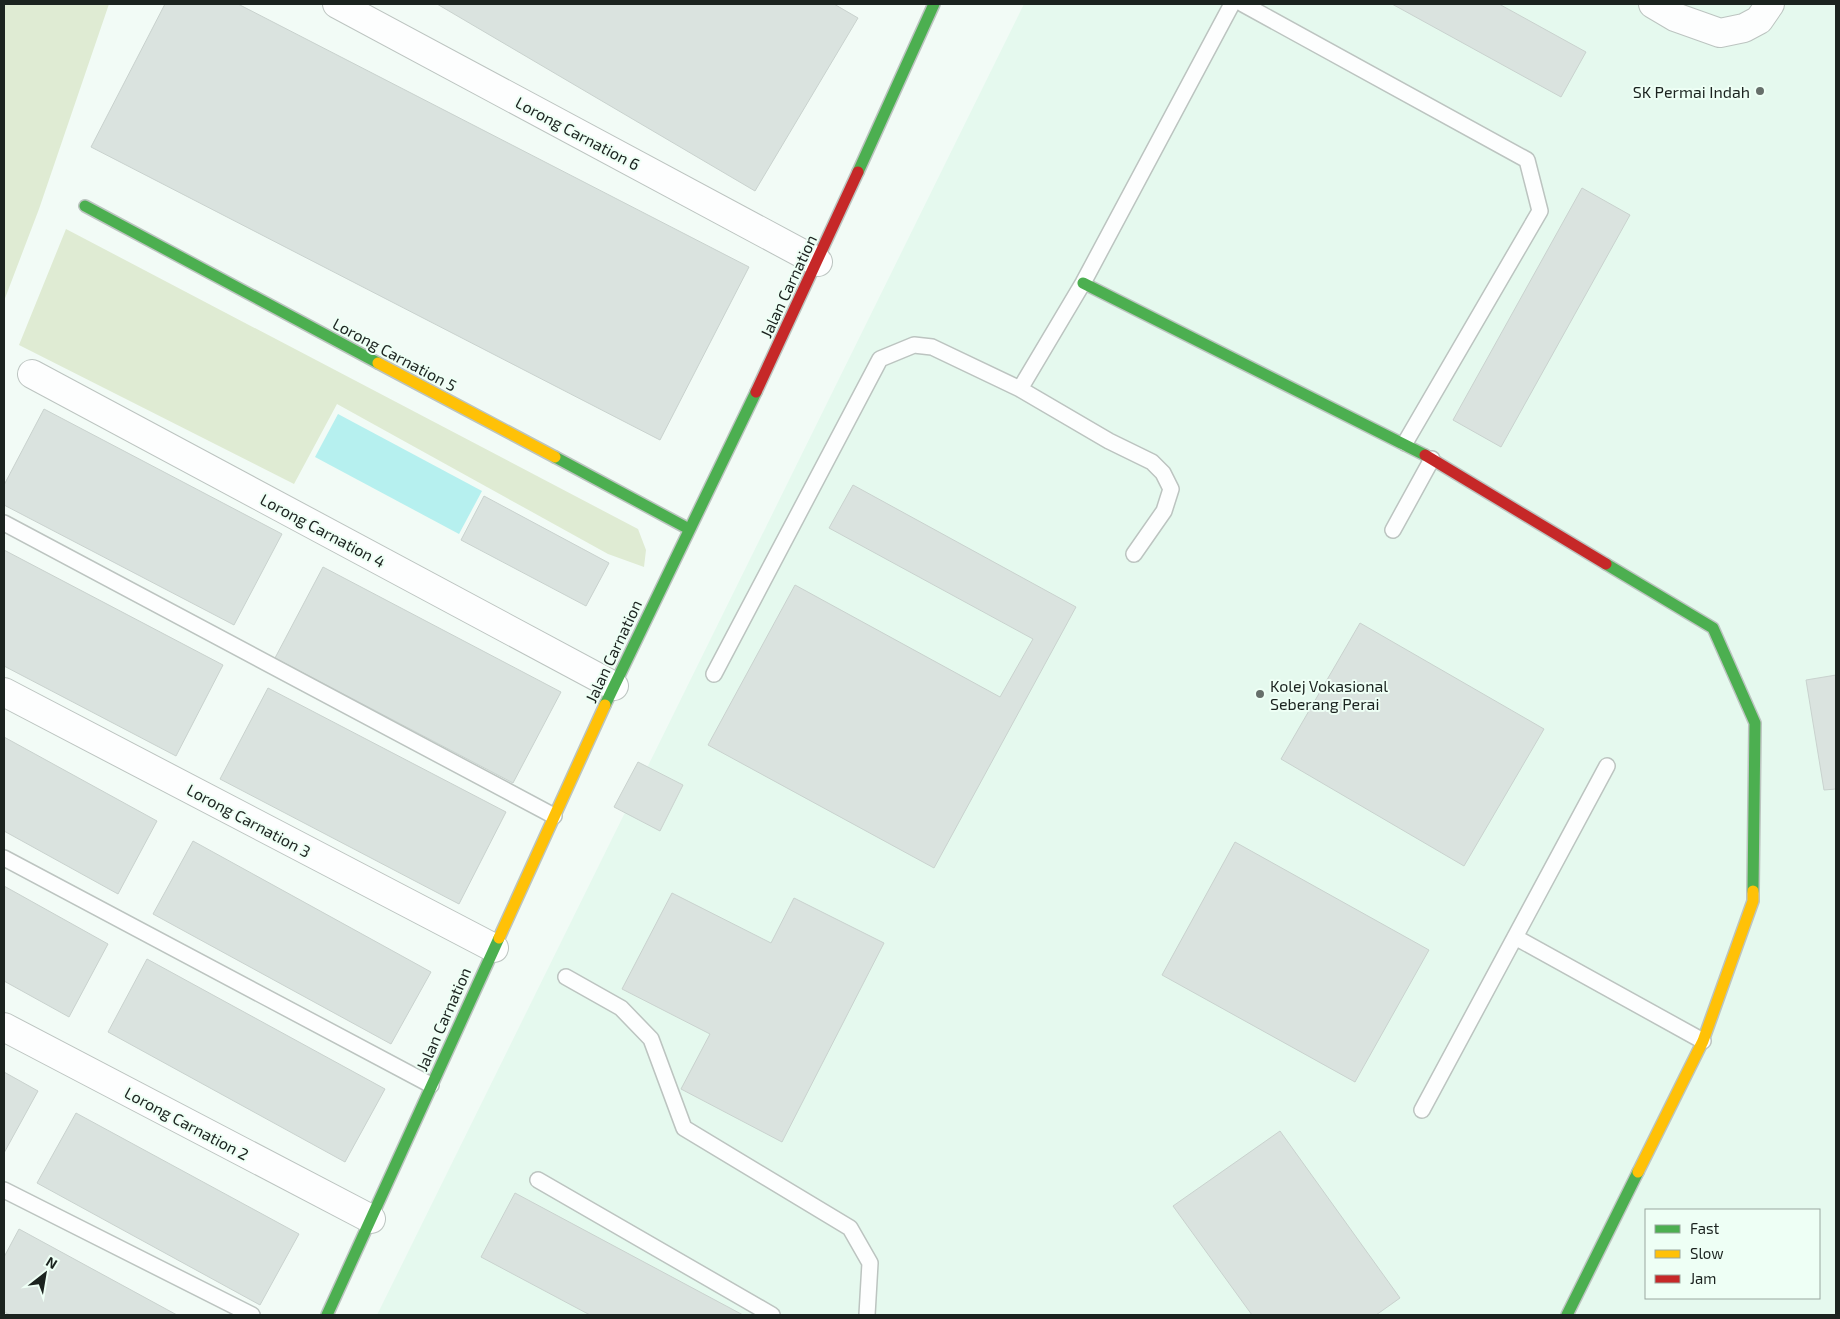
<svg xmlns="http://www.w3.org/2000/svg" width="1840" height="1319" font-family="'Exo 2',sans-serif">
<rect width="100%" height="100%" fill="#f2fbf6"/>
<path fill="#e5f9ee" fill-rule="evenodd" d="M1024,4H1836V1315H377ZM1646,1210H1819V1298H1646Z"/>
<path fill="#dfebd3" d="M4,4H109L39,209L4,301Z
M66,229L638,529L646,550L644,567L608,554L337,404L294,484L19,345Z"/>
<path fill="#b6f0ef" d="M338,414L482,491L459,534L315,457Z"/>
<path fill="#dae3df" stroke="#c9d2ce" d="M165,4H238L749,267L660,440L91,147Z
M437,4H834L858,18L755,191Z
M1392,4H1499L1586,52L1561,97Z
M1582,188L1630,215L1501,447L1453,420Z
M44,409L282,534L234,625L4,505V485Z
M853,485L1076,607L934,868L708,745L795,585L1000,697L1033,639L829,528Z
M484,496L609,563L586,606L461,540Z
M4,550L223,665L176,756L4,666Z
M323,567L561,692L513,783L275,658Z
M1360,623L1544,729L1464,866L1281,759Z
M1836,675V789L1824,790L1806,680Z
M268,688L506,812L459,904L220,779Z
M4,737L157,821L118,894L4,831Z
M638,762L683,785L660,831L614,807Z
M193,841L431,972L391,1044L153,914Z
M1235,842L1429,950L1355,1082L1162,975Z
M4,886L108,944L69,1017L4,981Z
M672,893L771,943L794,898L884,943L782,1142L681,1089L710,1034L622,989Z
M147,959L385,1089L345,1162L108,1032Z
M4,1072L38,1091L4,1153Z
M76,1113L299,1234L260,1305L37,1183Z
M1280,1131L1400,1298L1376,1315H1252L1173,1206Z
M515,1193L743,1315H590L481,1257Z
M19,1229L177,1315H10L4,1312V1257Z"/>
<g fill="none" stroke-linecap="round" stroke-linejoin="round">
<defs>
<path id="lane" d="M1243,4L1527,160L1540,211L1405,443
M1020,389L1083,283L1232,4
M4,523L554,816
M1393,530L1432,459
M714,674L880,359L914,345L932,347L1020,389L1109,441L1152,462L1163,473L1171,489L1164,511L1134,554
M4,858L431,1085
M1515,937L1703,1041
M566,977L621,1008L651,1039L684,1128L850,1228L870,1263L867,1315
M1422,1110L1607,766
M538,1180L772,1315
M4,1190L252,1315"/>
<path id="street" d="M337,4L818,262
M1653,4L1675,17L1720,33L1744,28L1759,20L1770,4
M32,374L614,686
M4,692L494,948
M4,1027L371,1219"/>
<path id="fast" d="M858,172L934,4
M85,206L378,363
M1083,283L1425,455
M555,457L689,529
M1606,564L1713,628L1755,723L1753,891
M605,705L756,392
M327,1315L499,938
M1567,1315L1638,1172"/>
<path id="slow" d="M378,363L555,457
M499,938L605,705
M1638,1172L1703,1041L1753,901V891"/>
<path id="jam" d="M756,392L858,172
M1425,455L1606,564"/>
</defs>
<use href="#lane" stroke="#bcc4c0" stroke-width="18"/>
<use href="#street" stroke="#bcc4c0" stroke-width="30"/>
<use href="#fast" stroke="#bcc4c0" stroke-width="14"/>
<use href="#slow" stroke="#bcc4c0" stroke-width="14"/>
<use href="#jam" stroke="#bcc4c0" stroke-width="14"/>
<use href="#lane" stroke="#fdfefe" stroke-width="15"/>
<use href="#street" stroke="#fdfefe" stroke-width="28"/>
<use href="#fast" stroke="#4caf50" stroke-width="11"/>
<use href="#slow" stroke="#ffc107" stroke-width="11"/>
<use href="#jam" stroke="#c62828" stroke-width="11"/>
</g>
<g fill="#666f6a" stroke="#eefff5" stroke-width="2">
<circle cx="1760" cy="91" r="5"/>
<circle cx="1260" cy="694" r="5"/>
</g>
<g text-anchor="middle" dominant-baseline="central" stroke-width="4" stroke-linejoin="round" paint-order="stroke">
<g font-size="16" fill="#1b231f" stroke="#eefff5" text-anchor="end">
<text x="1750" y="91">SK Permai Indah</text>
<text x="1270" y="685" text-anchor="start">Kolej Vokasional<tspan x="1270" dy="18">Seberang Perai</tspan></text>
</g>
<g font-size="16" fill="#1b231f" stroke="#eefff5">
<text transform="translate(578 133) rotate(28)">Lorong Carnation 6</text>
<text transform="translate(788 286) rotate(-65)">Jalan Carnation</text>
<text transform="translate(395 354) rotate(28)">Lorong Carnation 5</text>
<text transform="translate(323 530) rotate(28)">Lorong Carnation 4</text>
<text transform="translate(613 651) rotate(-65)">Jalan Carnation</text>
<text transform="translate(249 820) rotate(28)">Lorong Carnation 3</text>
<text transform="translate(443 1019) rotate(-66)">Jalan Carnation</text>
<text transform="translate(187 1123) rotate(28)">Lorong Carnation 2</text>
</g>
</g>
<rect width="1840" height="1319" fill="none" stroke="#1b231f" stroke-width="10"/>
<rect x="1645" y="1209" width="175" height="90" fill="#eefff5" stroke="#9aa79f"/>
<rect x="1655" y="1225" width="25" height="8" fill="#4caf50" stroke="#9aa79f"/>
<text x="1690" y="1234" font-size="15" fill="#1b231f">Fast</text>
<rect x="1655" y="1250" width="25" height="8" fill="#ffc107" stroke="#9aa79f"/>
<text x="1690" y="1259" font-size="15" fill="#1b231f">Slow</text>
<rect x="1655" y="1275" width="25" height="8" fill="#c62828" stroke="#9aa79f"/>
<text x="1690" y="1284" font-size="15" fill="#1b231f">Jam</text>
<g transform="translate(45 1274) rotate(31)" stroke="#eefff5" stroke-width="4" paint-order="stroke">
<path d="M0-4L9 19L0 12L-9 19Z" fill="#1b231f"/>
<text y="-8" font-size="14" font-weight="bold" text-anchor="middle" fill="#1b231f">N</text>
</g>
</svg>
